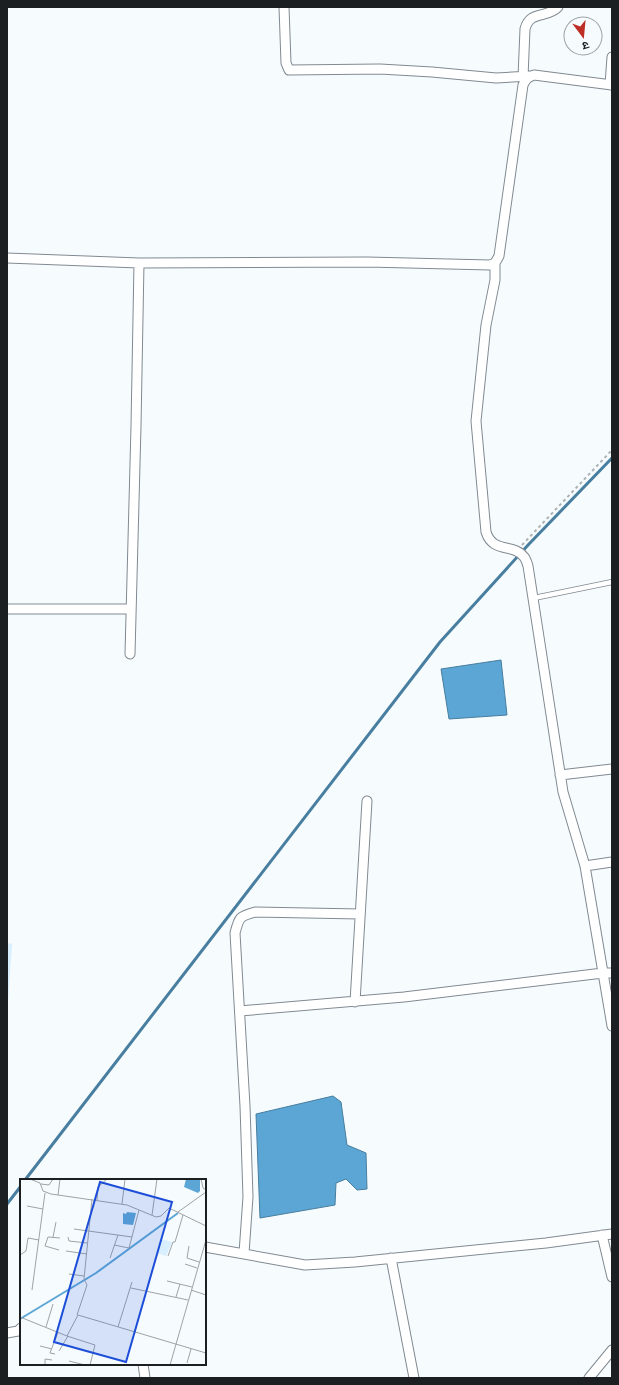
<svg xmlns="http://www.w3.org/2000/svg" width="619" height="1385" font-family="Spectral,'Noto Sans Devanagari',serif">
<rect width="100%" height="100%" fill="#f6fbfe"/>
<path fill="#d8efff" d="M7,943L12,944L7,1015Z"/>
<path fill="#5ca6d5" stroke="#487e9f" d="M501,660L507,715L449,719L441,669Z
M333,1096L341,1102L347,1145L366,1153L367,1189L357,1190L346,1179L336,1183L335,1205L260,1218L256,1114Z"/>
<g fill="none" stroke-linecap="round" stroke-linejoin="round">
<path stroke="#487e9f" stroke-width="3" d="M25,1180L440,642L529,544L612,458
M7,1204L21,1186"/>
<defs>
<path id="service" d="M534,598L612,582"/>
<path id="minor" d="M284,7L286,63L289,70L380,69L432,72L496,78L530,76
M523,77L525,29C530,10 546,19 558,7
M610,85L612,57
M7,258L139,263L367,262L490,265L495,263L499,256L523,85C526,79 528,77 534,75L612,85
M495,263V280L486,325L476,421L486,532C493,554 514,543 524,557C526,559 527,563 528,566L563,792L585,866L612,1026
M7,609H131
M130,654L136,426L139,263
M560,775L612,769
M585,866L612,862
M355,1002L367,801
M240,1011L404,997L603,973H612
M602,1235L612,1277
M205,1247L305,1265L355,1262L546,1243L612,1234
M244,1253L248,1197L245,1106L235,933C239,918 239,916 255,912L360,914
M391,1258L414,1378
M7,1333L18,1331L21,1328
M143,1364L145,1378
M589,1378L612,1350"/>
</defs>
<use href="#service" stroke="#808a92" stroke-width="6"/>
<use href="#minor" stroke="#808a92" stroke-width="11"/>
<path stroke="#adb2b5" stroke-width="2" stroke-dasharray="3 3" stroke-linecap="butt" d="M522,545L612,450"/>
<use href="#service" stroke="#fff" stroke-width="4.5"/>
<use href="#minor" stroke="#fff" stroke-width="9"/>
</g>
<g transform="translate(20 1179)">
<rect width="186" height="186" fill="#f6fbfe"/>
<path d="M141,60L152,63L146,77L136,74Z" fill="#d8efff"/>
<path d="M166,0H180V12L178,14L164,8ZM107,33L116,34L113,46L103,45V34L106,35Z" fill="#5ca6d5"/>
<path fill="none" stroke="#5ca6d5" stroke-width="2" d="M0,140L76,94L158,34"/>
<path fill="none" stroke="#9ea3a6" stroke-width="1" d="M10,0L20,4L23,12L31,15L107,26L136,38L141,37L149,29L186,47M181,0L183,9L186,11M21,5L29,6L33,0M38,16L40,0M77,21L78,8L87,0M102,25L105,0M7,27L23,30M158,33L186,13M132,36L137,0M54,50L112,58M33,58L36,43M48,58L49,62L67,64M94,66L109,69L119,31M169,67L167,79L179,83M39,71L25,67L28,58L40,59M46,72L67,75M0,76L6,72L8,59L19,61M148,77L153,63H155L163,36M90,79L98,56M165,85L177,89M49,95L64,97M147,102L172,108M111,109L168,121M12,111L25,14M171,111L186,116M156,118L160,105M57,136L67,106L64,100L72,20M0,138L47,157L58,136L186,174M26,148L33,125M98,148L112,103M47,157L75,166L70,186M20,167L32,170M39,172L48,157M35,175L30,174L38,153M49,182L65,186M167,184L171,170M25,186V180L32,181M150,186L186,61"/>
<path fill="#1d4ed8" fill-opacity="0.15" stroke="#1d4ed8" stroke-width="2" d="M80,3L152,23L106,183L34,163Z"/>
<rect width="186" height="186" fill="none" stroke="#1b1f22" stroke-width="2"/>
</g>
<rect width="619" height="1385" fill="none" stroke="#1b1f22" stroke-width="16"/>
<g transform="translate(583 36) rotate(164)"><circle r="19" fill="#f6fbfe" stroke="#9ea3a6"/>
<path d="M0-3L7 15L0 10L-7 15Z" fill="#bc2e26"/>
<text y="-6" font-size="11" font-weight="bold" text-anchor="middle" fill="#1b1f22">उ</text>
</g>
</svg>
